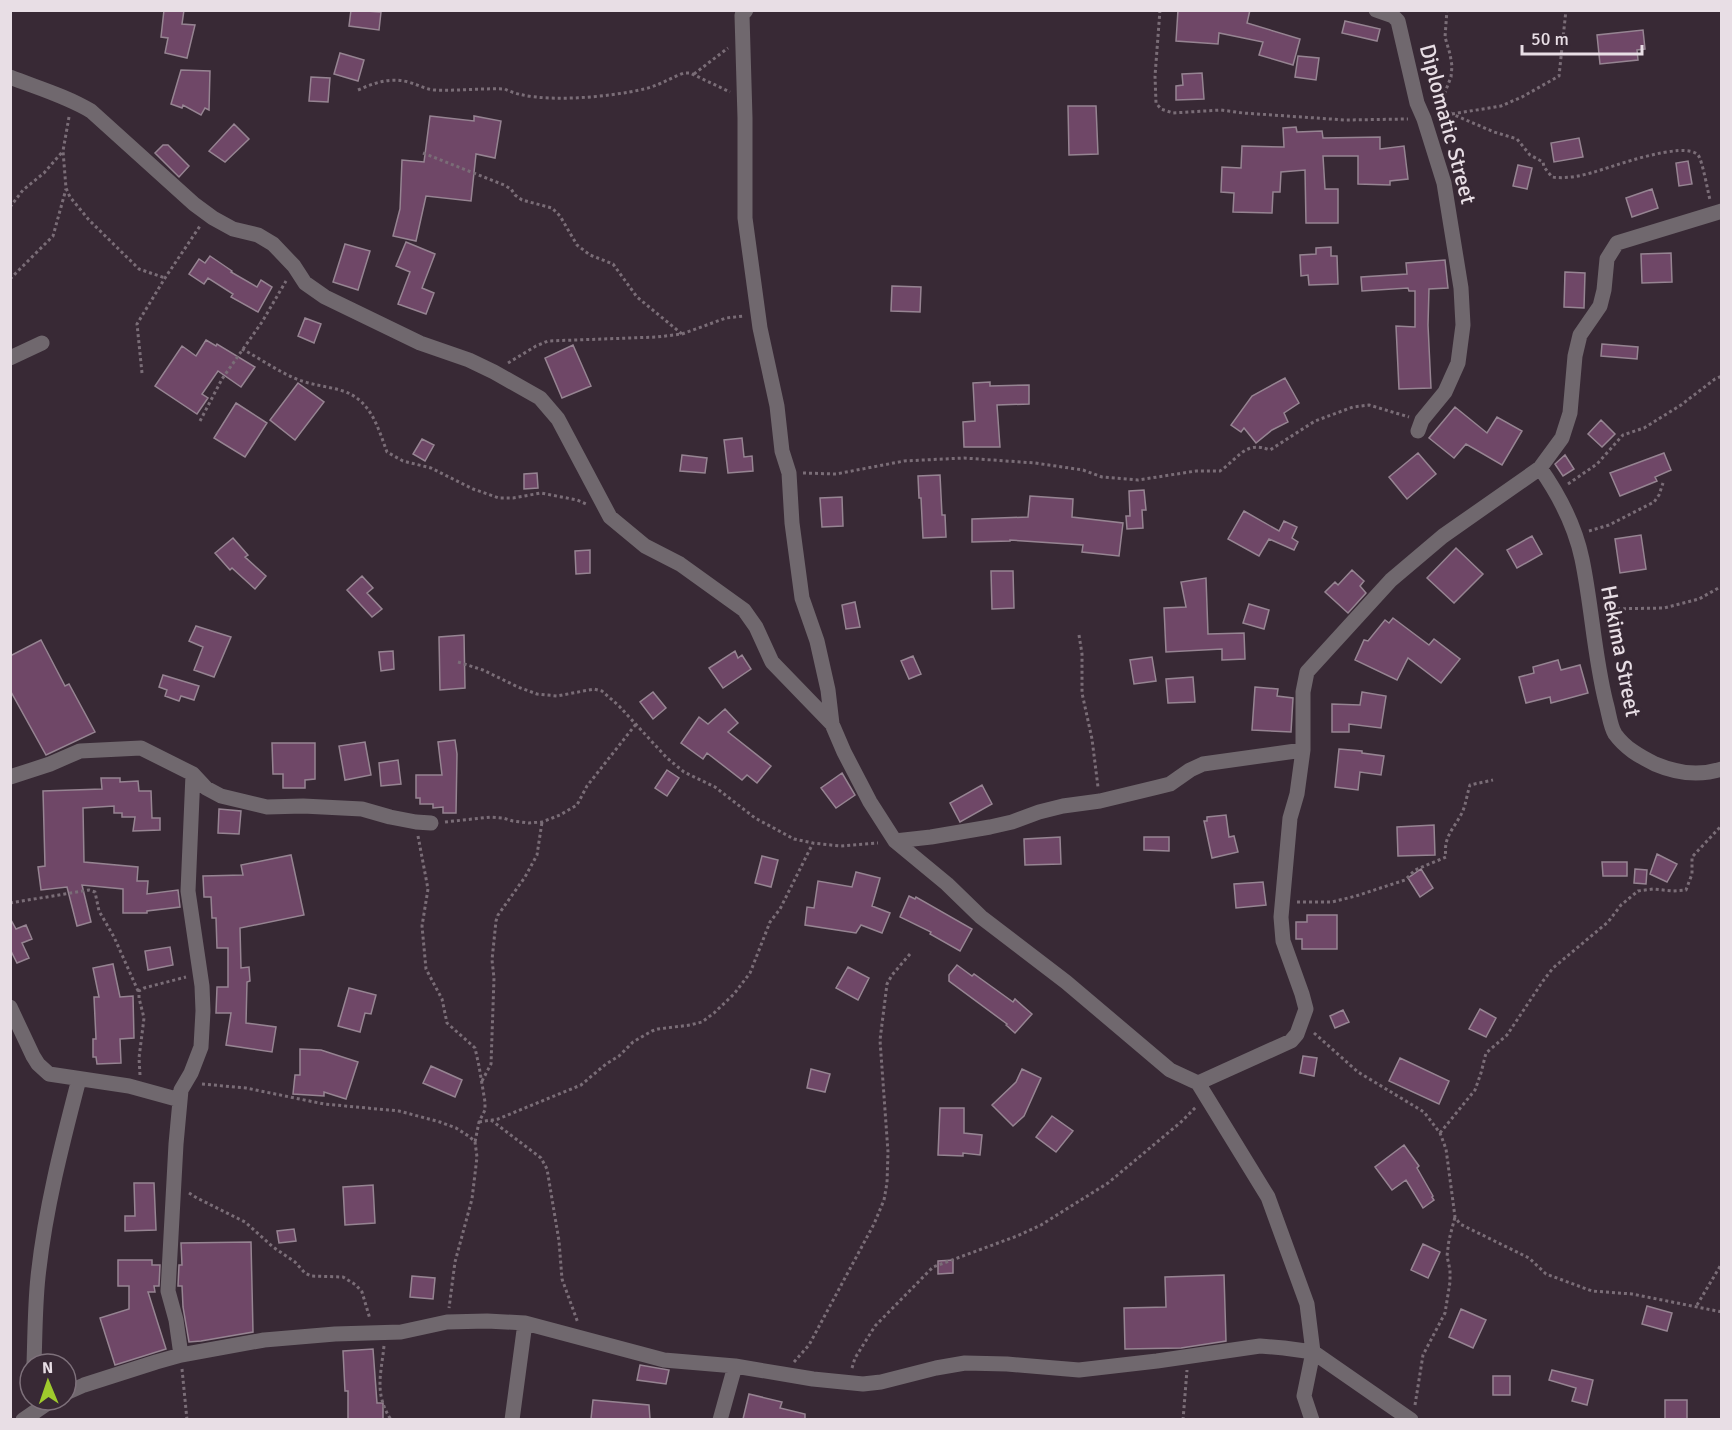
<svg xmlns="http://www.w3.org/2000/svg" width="1732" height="1430" font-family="Signika,sans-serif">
<rect width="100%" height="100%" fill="#382935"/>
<path fill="#6f4767" stroke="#968492" stroke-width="1.5" d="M164,10H184L182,24L195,25L187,58L165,53L168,38L161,37Z
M351,10L381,12L379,30L349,26Z
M1178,10H1250L1247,23L1300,39L1293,65L1259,55L1263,42L1219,33L1218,44L1176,41Z
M1345,21L1380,29L1377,41L1342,33Z
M1643,30L1645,49L1637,50L1638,60L1600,64L1597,35Z
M340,53L364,60L358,81L334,74Z
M1298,56L1319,58L1316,80L1295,77Z
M181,70L210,71L209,110L205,108L201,115L183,105L182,108L171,104Z
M1202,73L1204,99L1176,100V86L1183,85L1182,74Z
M311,77L330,78L328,102L309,101Z
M1068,106H1096L1098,154L1069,155Z
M430,116L474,121V116L501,121L495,158L476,154L471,201L426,196L416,241L393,236L400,209L402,160L424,162Z
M234,124L249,139L225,162L209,151Z
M1296,127L1297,132L1322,131L1323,138L1380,137V149L1404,146L1408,179L1390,181V185L1358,184V156H1323L1325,189H1338V223H1306L1305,170L1281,172L1280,192H1273L1272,213L1233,212L1234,193L1221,192L1222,167L1241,168L1242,146L1284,147L1283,128Z
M1579,138L1583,157L1554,162L1551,143Z
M163,145H168L189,166L179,177L155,153Z
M1688,161L1692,184L1679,186L1676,163Z
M1518,165L1532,168L1527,189L1513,186Z
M1652,189L1658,208L1632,217L1626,198Z
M406,242L435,254L422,288L434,293L426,314L398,304L410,272L396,266Z
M345,244L370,251L358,290L333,282Z
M1331,247V256H1337L1338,284L1309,285L1308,275L1301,276L1300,255L1316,254V248Z
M1671,253L1672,282L1642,283L1641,254Z
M210,256L232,271L231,272L257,287L261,280L272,287L258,312L231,297L233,294L208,278L204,284L189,274L199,259L205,263Z
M1445,260L1448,288L1429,289L1428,325L1431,388L1399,389L1396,326L1415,327V291H1409L1408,288L1362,291L1361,277L1407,274L1406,263Z
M1565,272L1585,273L1584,308L1564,307Z
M892,286L921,287L920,312L891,311Z
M305,318L321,324L314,343L298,336Z
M206,340L216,346L217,344L255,367L241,387L218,371L202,394L208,398L197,414L155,386L182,346L196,356Z
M1602,344L1638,347L1637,359L1601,356Z
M573,345L591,386L562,398L545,358Z
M1285,378L1299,403L1284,413L1288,422L1272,430L1256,443L1244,428L1241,432L1231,425L1252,396Z
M990,382V386L1029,385V404L997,405L1000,447H964L963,422L975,421L973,383Z
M298,383L324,402L295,440L270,420Z
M236,403L267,423L245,457L214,438Z
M1455,407L1487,433L1497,417L1522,431L1502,465L1466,444L1454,458L1429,438Z
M1601,420L1615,434L1602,447L1588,434Z
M742,438L744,457L752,456L753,471L728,473L724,440Z
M422,439L434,445L425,461L413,454Z
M1418,453L1436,474L1407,499L1389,477Z
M1664,453L1671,470L1655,477L1657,481L1620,496L1610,473Z
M682,455L707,458L705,473L680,471Z
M1565,455L1574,469L1563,476L1555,464Z
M537,473L538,488L524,489V474Z
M940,475L942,515H945L946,537L923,538L921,498H919L918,476Z
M1144,490L1146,510H1142L1143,528L1127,529L1126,516H1130L1129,491Z
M1030,496L1073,499L1072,517L1123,523L1119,556L1082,552L1083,545L1010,540V541L972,542V519L1028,517Z
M842,497L843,526L822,527L820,498Z
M1244,511L1279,531L1284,521L1297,527L1292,538L1298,542L1294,550L1269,539L1259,556L1228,539Z
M1641,535L1646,569L1620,573L1615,539Z
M1532,536L1542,554L1517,568L1507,550Z
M233,538L248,555L245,557L266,576L255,589L232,568L230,570L215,553Z
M1456,548L1483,574L1454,603L1427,578Z
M590,550V573L576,574L575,551Z
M1352,570L1364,581L1360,586L1366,593L1348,613L1325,592L1335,582L1338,585Z
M991,571H1013L1014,608L992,609Z
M362,576L373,588L367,593L382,609L372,617L347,590Z
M1206,578L1208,634L1244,633L1245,659L1222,660V649L1166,652L1164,608L1186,607L1181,582Z
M855,602L860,627L846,629L842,605Z
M1249,604L1269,610L1264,629L1243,623Z
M1393,618L1429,645L1434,639L1460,659L1441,683L1408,658L1397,680L1355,660L1364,640L1368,641L1385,620L1389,623Z
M196,626L231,637L214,677L194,670L203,647L189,641Z
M464,635L465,688L440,690L439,637Z
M41,640L65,686L69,684L95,732L46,755L10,690V656Z
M393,651L394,669L381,671L379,652Z
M735,651L738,658L742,655L751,669L723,688L709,668Z
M913,656L921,674L909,679L901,661Z
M1152,657L1156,681L1134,684L1130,660Z
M1558,660L1561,670L1580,665L1588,693L1551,703L1550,697L1526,703L1519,677L1534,673L1533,667Z
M163,675L199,686L194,700L181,696L179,701L165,696L167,690L159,687Z
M1193,677L1195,702L1168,703L1166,679Z
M1255,687L1278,689L1277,696L1293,698L1291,732L1252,730Z
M653,692L666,708L653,719L640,702Z
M1362,692L1386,696L1381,728L1349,724V732H1332V704L1360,705Z
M725,709L738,723L728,732L771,766L757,783L747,775L742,780L707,753L703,759L681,743L699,717L708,724Z
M455,740L457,754L456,813H443V807L433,808V804H420V798H416V775H442L438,742Z
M365,742L371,775L345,780L339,746Z
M272,743H315V779L305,780V788H283V774H273Z
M1339,749L1362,751V753L1384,756L1381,775L1360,772L1358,790L1335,787Z
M398,760L401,784L381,786L379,763Z
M667,770L679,778L667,796L655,788Z
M842,773L855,795L836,808L821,788Z
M101,778H120V782L138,781L139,791H151L152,818H160V830L133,831L135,817H122V813H114V806L83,808L84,862L138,867L137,881H148L147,894L178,890L180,907L147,911V913H123V889L82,885L91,922L77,926L67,887L41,890L38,867L45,866L43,791L102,789Z
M982,785L992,804L960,822L950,803Z
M219,809L241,811L239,834L218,833Z
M1226,815L1229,837L1234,836L1238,852L1212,858L1204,821H1207V817Z
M1434,825L1435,855L1398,856L1397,827Z
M1060,837L1061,864L1025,865L1024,839Z
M1144,837H1169V851L1144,850Z
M1657,854L1677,864L1667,882L1650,874Z
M291,855L304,915L240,928L241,968L249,967L250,981L247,982L246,1023L276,1027L272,1052L226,1045L231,1013H216L217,987H228V948H217L216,918H212L211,897H204L203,876L243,875L241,865Z
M762,856L778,860L771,887L755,883Z
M1602,862H1627V876H1603Z
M1421,869L1433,888L1420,897L1408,878Z
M1635,869L1647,870L1646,884L1634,883Z
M856,872L880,878L872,906L890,913L882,933L861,925L856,933L805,925L807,907L814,908L818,881L852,887Z
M1263,882L1266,905L1236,908L1234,884Z
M909,896L915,899L916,897L972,929L960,951L930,934L931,932L900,917Z
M1307,915H1337V949H1302V939H1296V922H1307Z
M10,918L16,929L26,925L32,939L22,943L29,958L17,963L10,949Z
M170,947L173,965L148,970L145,951Z
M113,964L120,997L133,996L134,1038L120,1039L121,1063L97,1064L96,1057H93V1039H96L94,997H99L93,968Z
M957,965L972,976L974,974L1013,1002L1015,999L1032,1014L1015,1033L1006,1025L1007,1024L949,981V975Z
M848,967L869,978L858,1000L836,988Z
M349,988L376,995L371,1014L365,1013L360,1032L338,1026Z
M1480,1009L1496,1018L1486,1037L1469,1029Z
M1343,1010L1349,1022L1335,1028L1330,1016Z
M300,1049L321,1050L358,1062L346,1099L324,1092V1096L293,1094L295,1075H300Z
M1303,1056L1317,1058L1314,1076L1300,1073Z
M1400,1058L1449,1081L1439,1104L1389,1081Z
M431,1066L462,1080L455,1097L423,1083Z
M811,1069L830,1074L825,1092L807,1088Z
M1022,1069L1041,1078L1024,1116L1013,1126L992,1105L1016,1082Z
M940,1108H964V1133L982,1135L980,1155L963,1153V1156L938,1155Z
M1052,1116L1073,1131L1056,1152L1036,1137Z
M1404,1145L1419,1166L1417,1168L1433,1196L1432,1197L1434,1200L1423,1208L1406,1180L1392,1190L1375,1167Z
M134,1183H154L156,1230L125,1231V1216H135Z
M373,1185L375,1223L345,1225L343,1187Z
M294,1229L296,1241L279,1243L277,1231Z
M251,1242L253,1332L201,1341L189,1342L183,1307L182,1286H178L179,1265H182L181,1243Z
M1423,1244L1440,1252L1428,1278L1411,1270Z
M118,1260H152V1265H160L159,1286H154L155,1292H148L166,1349L115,1365L100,1318L129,1309V1286H118Z
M953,1260V1273L938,1274V1261Z
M1224,1275L1226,1341L1181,1348L1125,1349L1124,1308L1166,1307L1165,1277Z
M412,1276L435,1278L433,1299L410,1297Z
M1647,1306L1672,1313L1667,1331L1642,1324Z
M1461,1309L1486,1320L1473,1348L1449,1337Z
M373,1349L377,1403H383V1419H348V1391H345L343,1351Z
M640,1365L669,1370L666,1384L637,1380Z
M1552,1370L1593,1380L1587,1405L1572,1401L1576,1388L1549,1380Z
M1493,1376H1510V1395H1493Z
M749,1394L782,1402L780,1408L805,1414V1419H743Z
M593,1400L649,1405L650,1419H591Z
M1665,1400H1687V1419H1665Z"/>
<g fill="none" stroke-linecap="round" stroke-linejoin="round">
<path stroke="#7a6d77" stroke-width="3" stroke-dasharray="3 3" stroke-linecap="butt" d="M1160,10L1155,76L1156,103L1161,109L1173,113L1221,110L1243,113L1345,120L1408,119
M694,74L728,48
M358,90C374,83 390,77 408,82C417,84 424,89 434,90C458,91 481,88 505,89C535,105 610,97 644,89C658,86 670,78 684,73H690L730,92
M1435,104L1440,105L1452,114L1494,132L1517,139L1530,155L1543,162L1544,167L1552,177C1566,179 1581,176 1594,172C1612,167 1684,140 1698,155C1702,159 1708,192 1710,200
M1440,105L1451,77L1452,66L1450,54L1445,37L1447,10
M1452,114L1501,106L1522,97L1559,76L1566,10
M69,117L63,151L66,188L70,197L89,220L139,269L165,278
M423,153L504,185L511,189L515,195L522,200L552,208L560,216L577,245L590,255L613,264L637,297L682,334
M10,207L23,190L44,173L63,151
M10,279L53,236L66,189
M242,349C259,358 276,370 294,378C310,385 327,386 343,391C371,400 378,428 387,452L403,461L431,468L473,489L499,498H513L541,493L577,500L586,504
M508,363L536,346L548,341L657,337L682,334L726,318L744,316
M142,373L137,324L165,278L200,226
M200,421L222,379L262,322L286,281
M803,473L836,474L904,461L964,458L1035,463L1083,470L1102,477L1138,480L1196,471H1220C1238,459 1245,440 1270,450L1315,421L1353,407L1369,405L1409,417
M1568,484L1597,464L1623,435L1644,428L1681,405L1715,379L1722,376
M1589,531L1609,525L1654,502L1659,495L1663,483
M1605,609L1664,608L1699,599L1722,586
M1079,635L1082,654V693L1092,739L1098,787
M458,662L483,670L518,687L537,694L557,696L594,689L602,691L619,706L667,758L684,772L715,787L755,818L794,839L813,843L840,846L878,843
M445,822L491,817L503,818L513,821L529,823L542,822L560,815L577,805L587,786L636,724
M418,836L428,889L422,926L426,969L442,999L447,1023L475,1048L479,1066L485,1102V1110L479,1122L475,1142
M1297,902H1332L1356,896L1405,880L1415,870L1446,857C1443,837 1453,830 1462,813C1466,804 1467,794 1470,785L1493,780
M10,903L89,890L95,892L99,911L114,937L139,993
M1314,1033L1358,1072L1424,1112L1440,1133L1446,1149L1455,1217L1460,1224L1529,1258L1546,1274L1592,1291L1632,1294L1722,1312
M140,1075L139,1058L144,1018L139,998V991L144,988L186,977
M482,1081L491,1064L494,978L492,960L496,921L498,915L525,877L537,855L542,822
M202,1084L246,1088L324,1104L399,1111L440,1122L456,1128L470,1137L475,1142L477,1157L472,1199L455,1262L449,1308
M491,1120L541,1158L547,1169L559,1241L562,1279L578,1323
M479,1122L498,1119L581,1085L606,1064L619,1056L633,1042L652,1031L658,1029L690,1025L702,1022L714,1013L734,994L750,973L770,922L780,909L813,843
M1440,1133L1475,1090L1481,1073L1486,1053L1507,1035L1543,981L1553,968L1608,922L1621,905L1638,891L1653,889L1673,891L1686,890L1692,874V857L1722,825
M189,1193L197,1198L245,1222L273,1247L295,1262L305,1273L311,1276L343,1277L356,1285L362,1292L370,1319
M1697,1305L1722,1263
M384,1346C381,1375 374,1393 391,1420
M794,1362L809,1345L874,1224L884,1200L887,1183L888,1152L880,1040L887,984L892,975L910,954
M852,1368L855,1358L875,1326L933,1267L1017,1236L1041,1225L1076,1203L1108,1183L1181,1122L1197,1106
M182,1369L187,1420
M1415,1405L1423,1355L1445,1313L1450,1282V1270L1447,1256L1449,1240L1455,1217
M1183,1420L1187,1370"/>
<path stroke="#70686e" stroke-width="15" d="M746,10L742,15L745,118V218L760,328L777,406L782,451L789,473L792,523L802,598L817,641L828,690L832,724L844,752L870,802L895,841L947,884L981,917L1066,982L1170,1070L1198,1083L1268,1197L1307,1304L1313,1352L1304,1396L1312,1420
M1376,10L1393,16L1398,21L1417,103L1424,119L1444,183L1461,288L1463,325L1458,363L1445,392L1422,420L1418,431
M10,77C38,88 66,96 91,111L194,204L213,218L233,229L258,235L273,244L294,266L305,283L325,297L420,343L469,360L494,372L540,398L558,419L610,517L645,546L680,564L744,610L756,627L772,662L832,724
M10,358L42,343
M1540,468C1559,495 1575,526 1582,559C1592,607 1594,655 1606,703C1609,713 1610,726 1615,734C1625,748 1639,756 1655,764C1676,773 1699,776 1722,769
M10,777L50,764L80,751L141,748L193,774L206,788L221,796L267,807L303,806L362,809L390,817L416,822L431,823
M895,841L931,837L990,827L1012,822L1039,812L1063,806L1100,801L1158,787L1170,784L1190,770L1203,764L1303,750
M10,1007L33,1056L38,1064L49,1074L129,1086L180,1100
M1198,1083L1291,1041L1297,1034L1306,1009L1302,994L1283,941L1281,917L1290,818L1297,794L1303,750V692L1307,672L1391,580L1443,536L1540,468L1562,438L1570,413L1575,356L1580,335L1600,306L1604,290L1607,259L1617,243L1722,211
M181,1355L176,1320L168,1291L176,1144L181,1090L191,1073L201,1047L203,1011L202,986L188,891L193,774
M34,1364C35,1335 35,1305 38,1277C45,1210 62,1144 79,1079
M66,1393L84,1385L156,1362L181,1355L264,1340L335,1334L401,1332L447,1322L487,1321L525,1323L664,1360L735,1366L813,1379L863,1384L881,1382L936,1368L965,1363L1007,1364L1079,1370L1157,1361L1260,1346L1284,1348L1313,1352L1411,1420
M23,1420L52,1400
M512,1420L525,1323
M720,1420L735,1366"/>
</g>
<g text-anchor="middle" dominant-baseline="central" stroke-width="6" stroke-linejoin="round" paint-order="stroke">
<g font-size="22" fill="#e8dee5" stroke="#382935">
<text transform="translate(1448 124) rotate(75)">Diplomatic Street</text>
<text transform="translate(1621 651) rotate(79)">Hekima Street</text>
</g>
</g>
<rect width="1732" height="1430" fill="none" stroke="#e8dee5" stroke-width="24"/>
<g transform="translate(48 1382) rotate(358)"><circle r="28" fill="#382935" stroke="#7e717b" stroke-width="1.5"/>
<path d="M0-4.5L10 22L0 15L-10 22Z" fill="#9fca2d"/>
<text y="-9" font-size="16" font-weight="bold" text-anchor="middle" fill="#e8dee5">N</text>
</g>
<path d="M1522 45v9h120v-9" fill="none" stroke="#e8dee5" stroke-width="3"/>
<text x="1531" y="45" font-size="18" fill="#e8dee5" stroke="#382935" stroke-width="4.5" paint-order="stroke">50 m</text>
</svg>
